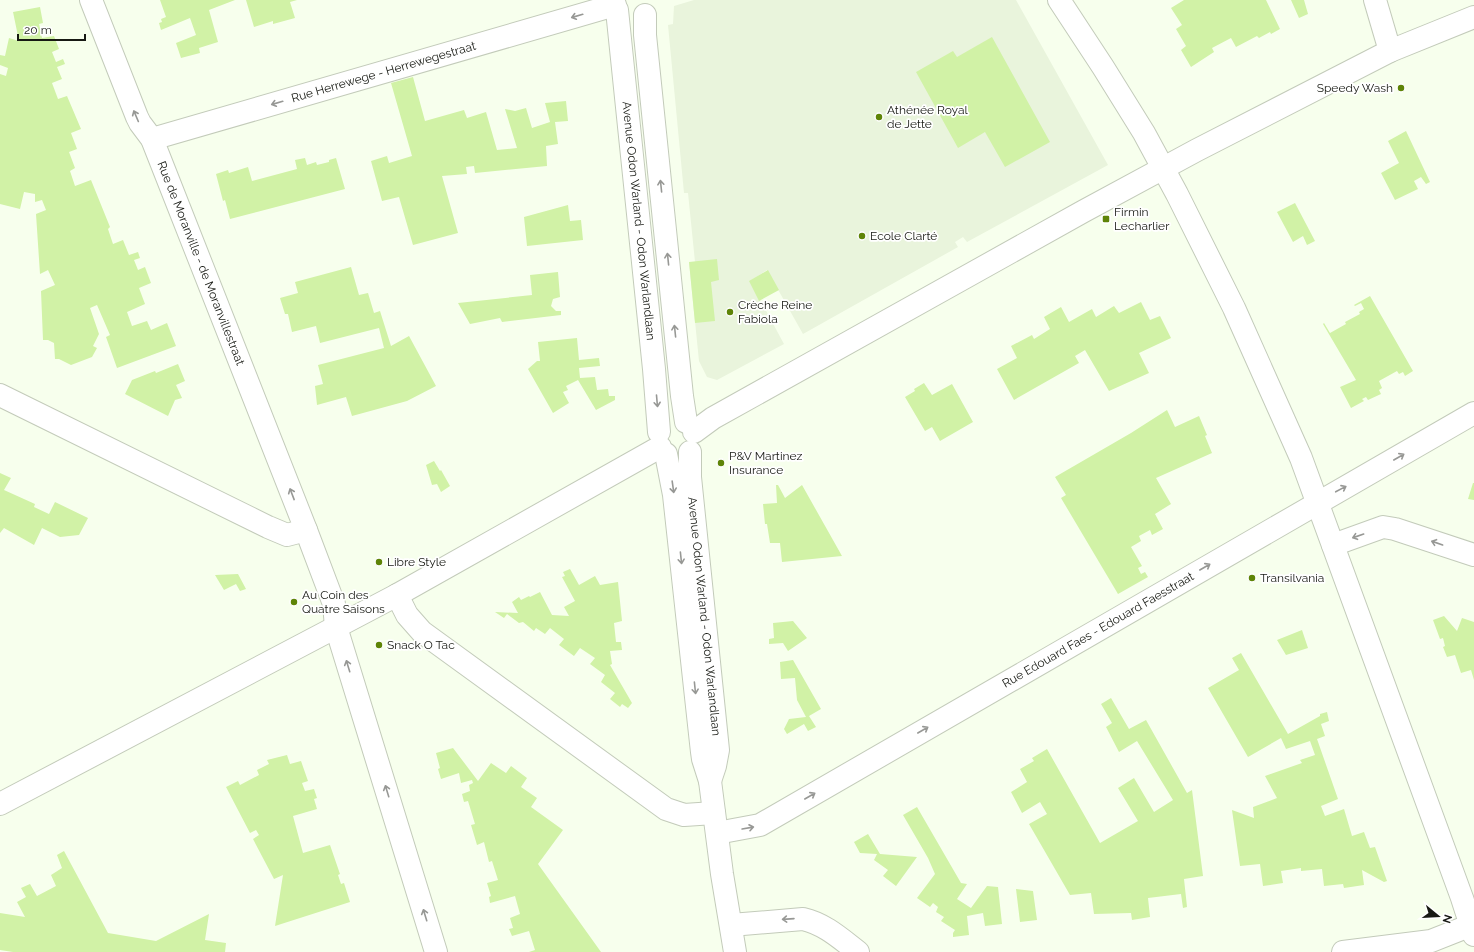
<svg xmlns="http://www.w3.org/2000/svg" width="1474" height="952" font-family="Raleway,sans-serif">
<rect width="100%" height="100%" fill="#f7ffed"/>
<path fill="#e9f4dc" d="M694,0H1016L1108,165L967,242L963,237L955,242L958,247L803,334L767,270L750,281L784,344L717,380L707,377L699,361L689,262H695L694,252L688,193H684L668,25L673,24L674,6Z"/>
<path fill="#d1f2a6" d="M160,0H235L209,10L218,42L199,48L200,53L181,58L176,43L196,35L190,18L161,30L159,23L162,22L161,19L166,17Z
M246,0H297L290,2L295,18L273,24V21L254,27Z
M1184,0H1266L1280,29L1271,34L1270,32L1259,38L1257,36L1236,47L1231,38L1212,48L1214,52L1191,67L1181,50L1186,46L1176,29L1182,25L1171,8Z
M1291,0H1304L1308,14L1299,18Z
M40,7L43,23L39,24L42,38L54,36L59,49L52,52L56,62L63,59L65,64L57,67L62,79L52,83L58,99L67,96L81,129L71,133L77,149L69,152L75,168L70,171L75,186L91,180L110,227L108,229L113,244L123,240L129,255L138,252L140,258L134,260L138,270L145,267L151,283L139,288L145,304L127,312L132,326L147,321L151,330L167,323L176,346L117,368L106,337L110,335L97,305L90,308L99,334L93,346L97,348L92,357L71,365L59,359H55L54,343L48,340H43L41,291L55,285L48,270L40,274L36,214L46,210L42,200L35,202V194L24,192L20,209L0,204V74L6,76L8,68L0,65V55L5,56L9,38L19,41L13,12Z
M992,37L1050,142L1005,167L985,132L958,148L916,72L953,51L957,57Z
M413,77L425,121L464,110L467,118L486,112L497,150L517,148L505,109L515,111L526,108L532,128L550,122L545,103L566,101L568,121L555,122L558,144L546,146L547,166L475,173L474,166L466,167L467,174L442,176L458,233L413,245L399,197L382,201L371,161L387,156L389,163L412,156L391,83Z
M1406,131L1430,182L1426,184L1421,177L1414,181L1418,189L1395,200L1381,173L1399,163L1388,141Z
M305,158L307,165L316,162L317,165L329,162V160L336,158L345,189L230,219L225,200L223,201L216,174L228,170L229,173L248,167L252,181L297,169L295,160Z
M1295,203L1315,241L1307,245L1303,236L1293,242L1277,212Z
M568,205L570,221L581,220L583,240L527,246L524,217Z
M717,259L719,280L711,282L715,321L695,323L689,262Z
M351,267L359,295L368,293L374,313L380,311L391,346L409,336L436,386L407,401L352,416L346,397L317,405L315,386L323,384L318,365L384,348L379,328L320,343L316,326L292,332L288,314H285L280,298L298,293L295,282Z
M768,270L779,290L759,301L749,281Z
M558,272L560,297L553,299L551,306L556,311H561V315L502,322L500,318L470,324L458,303L532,295L530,275Z
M1370,296L1413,371L1405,376L1403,372L1399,374L1397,371L1379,381L1382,388L1379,390L1381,394L1368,400L1366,397L1362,399L1364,401L1351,408L1340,387L1356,380L1323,324L1324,323L1330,333L1346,324L1345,322L1360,314L1359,312L1364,309L1361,303L1355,306L1354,305Z
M1141,302L1150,320L1160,316L1171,338L1139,353L1149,373L1109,391L1085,350L1075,356L1079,363L1014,400L997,369L1017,358L1011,346L1032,335L1034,339L1050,329L1044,317L1061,307L1069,322L1092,309L1096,317L1114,306L1119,313Z
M577,338L579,360L599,358L600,366L579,368L580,378L595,377L597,390L608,389L609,396H615V400L596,410L578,380L566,386L568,390L563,392L569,403L553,413L528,369L537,361H540L538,342Z
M178,364L185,381L176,385L182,398L175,400L168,416L125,394L132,380L155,371L156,373Z
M924,383L932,395L952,384L973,422L940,441L932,427L925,431L905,397L915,391L914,389Z
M1167,410L1175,427L1199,416L1207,435L1205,436L1212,453L1156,478L1171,504L1155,514L1163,529L1152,535L1150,530L1139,536L1141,541L1131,547L1142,566L1138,568L1141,574L1145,572L1148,577L1118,594L1061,498L1066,495L1055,477L1131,433Z
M434,461L440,471L441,470L450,486L441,492L437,484L432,485L426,465Z
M0,473L11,478L4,490L35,504L34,507L49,514L55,502L88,518L79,535L60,537L42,528L34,545L4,528L0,533Z
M1473,483H1474V500L1468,499Z
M776,485H778L785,498L802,485L842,556L782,562L780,543H770L767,524H765L763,504L777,503Z
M570,569L579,585L595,576L600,585L618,582L622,621L614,623L616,642H621L622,650L610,651L612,664L610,665L632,703L628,708L622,704L620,707L610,699L615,693L601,682L605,675L590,664L595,658L580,648L574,656L559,645L564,639L550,628L545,634L536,628L534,631L523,622L519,623L507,614L504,618L495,612L518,613L512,602L519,597L521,600L529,596L530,597L540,592L552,615L569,616L564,607L575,601L562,577L565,576L563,572Z
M238,574L246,589L240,591L236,584L224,590L215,575Z
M1444,616L1457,631L1462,618L1474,622V680L1471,670L1461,673L1455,655L1447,657L1443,647L1445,646L1443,638L1440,639L1433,620Z
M793,621L807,638L788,651L783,643L769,644V639L774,638L773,623Z
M1302,630L1308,648L1286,655L1277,640Z
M1241,653L1288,734L1320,716V714L1327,712L1329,721L1321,724L1325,736L1317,739L1338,799L1321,806L1325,816L1344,809L1352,836L1364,832L1370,848L1375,847L1387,881L1384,882L1362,870L1364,885L1344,888L1343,884L1324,886L1322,869L1301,871V868L1281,871L1283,883L1263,886L1260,864L1240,866L1232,810L1254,818L1253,807L1277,798L1265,776L1302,763L1300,760L1315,755L1310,741L1286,749L1281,738L1248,757L1208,688L1239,670L1232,658Z
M793,660L821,709L809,716L816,727L808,731L804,724L787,734L784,729L789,719L806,717L797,700L795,678L781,679L780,662Z
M1111,698L1129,729L1146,720L1187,793L1192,790L1203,876L1184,879L1187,907L1183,908L1181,894L1148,898L1150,917L1132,920L1131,913L1094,914L1091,893L1070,895L1029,824L1047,814L1040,802L1022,813L1011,792L1027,782L1020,769L1034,761L1032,758L1047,749L1100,843L1138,821L1118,788L1134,778L1154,812L1173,800L1137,741L1119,752L1106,727L1112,723L1101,704Z
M453,748L478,781L491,763L506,773L511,766L527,778L521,787L537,798L531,807L563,830L538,864L601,952H529L535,950L529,931L512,936L509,929L513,928L510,918L520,914L515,896L490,903L489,897L491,896L487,883L498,880L492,861L489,862L484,842L477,845L471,825L475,824L468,801L464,802L462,794L470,791L469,785L473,783L472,780L461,783L459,773L441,779L438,769L440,768L436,753Z
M287,755L290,764L301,761L308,781L302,783L305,791L314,789L317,798L314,799L317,809L293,816L303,853L330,845L340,874L338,875L341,884L344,883L350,902L275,926L283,875L274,879L253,839L259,835L256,830L250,833L226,787L238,781L240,785L259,775L257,770L269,764L267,760Z
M917,807L961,883L967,884L957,899L971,908L987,886L998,887L1002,924L985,926L983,913L967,916L969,935L953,937V933L955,930L941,921L944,917L936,912L938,907L933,903L930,907L917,898L935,874L928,858L903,815Z
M868,834L880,854L917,857L896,886L883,876L888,870L874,860L877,854L860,853L854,842Z
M64,851L108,933L156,941L209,914L205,940L226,943L225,952H13L0,950V913L25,917L17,902L26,897L21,888L30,884L37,896L56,886L51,875L62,868L57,855Z
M1016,889L1033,891L1037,920L1020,922Z"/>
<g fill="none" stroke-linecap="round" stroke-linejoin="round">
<defs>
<g id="minor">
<path id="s1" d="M91,0L137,117L140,123L152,139L306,530L334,604L336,627L436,952"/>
<path d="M1059,0L1103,67L1144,133L1177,194L1234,308L1301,458L1462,898L1474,935"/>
<path d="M1375,0L1390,51"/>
<path id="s2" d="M152,139L615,5"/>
<path d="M0,395L268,527L287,535L306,530"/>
<path d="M694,432L713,418L1084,211L1197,150L1390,51L1474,17"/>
<path d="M1333,545L1383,527L1395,529L1474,555"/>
<path d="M397,595L407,615L422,632L666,809L684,815L714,813"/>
<path d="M0,804L397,595L660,447"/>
<path id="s3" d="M717,833L760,825L1474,413"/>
<path d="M731,925L803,919C825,924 841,939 858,952"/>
<path d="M1343,952L1431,941L1474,924"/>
</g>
<g id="tertiary">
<path id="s4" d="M617,10L654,369L659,432"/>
<path d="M645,15V35L682,396L686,422"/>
<path id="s5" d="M690,452V477L718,750L715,766L710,781"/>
<path d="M666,454L674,495L702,752L703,759L710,781L722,874L735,952"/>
</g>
</defs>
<use href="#minor" stroke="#c3cbba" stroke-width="24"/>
<use href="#tertiary" stroke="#c3cbba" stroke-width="24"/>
<use href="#minor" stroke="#fff" stroke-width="22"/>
<use href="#tertiary" stroke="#fff" stroke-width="22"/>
</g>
<defs><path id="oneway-shaft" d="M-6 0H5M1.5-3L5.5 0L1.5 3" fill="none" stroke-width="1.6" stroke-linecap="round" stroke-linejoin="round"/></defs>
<g stroke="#979895">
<use href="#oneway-shaft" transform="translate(577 16) rotate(164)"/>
<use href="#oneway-shaft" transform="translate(277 103) rotate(164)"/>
<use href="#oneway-shaft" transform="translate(136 116) rotate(-113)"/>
<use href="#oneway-shaft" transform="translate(661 186) rotate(-96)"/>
<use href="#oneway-shaft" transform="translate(668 259) rotate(-96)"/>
<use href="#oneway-shaft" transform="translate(675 331) rotate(-96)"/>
<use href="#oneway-shaft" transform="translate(657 401) rotate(85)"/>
<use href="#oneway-shaft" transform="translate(1399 457) rotate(-30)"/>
<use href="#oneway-shaft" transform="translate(673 487) rotate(82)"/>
<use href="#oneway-shaft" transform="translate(1341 489) rotate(-28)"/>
<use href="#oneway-shaft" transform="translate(292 494) rotate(-111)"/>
<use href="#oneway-shaft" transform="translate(1358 536) rotate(161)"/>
<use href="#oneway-shaft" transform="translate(1437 543) rotate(-161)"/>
<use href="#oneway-shaft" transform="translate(681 558) rotate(84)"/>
<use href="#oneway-shaft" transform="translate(1205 567) rotate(-30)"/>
<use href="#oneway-shaft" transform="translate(348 666) rotate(-107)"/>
<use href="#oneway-shaft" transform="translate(695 688) rotate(84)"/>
<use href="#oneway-shaft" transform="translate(923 730) rotate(-30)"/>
<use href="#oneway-shaft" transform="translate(387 791) rotate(-107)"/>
<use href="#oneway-shaft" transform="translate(810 796) rotate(-30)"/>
<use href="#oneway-shaft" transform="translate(748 828) rotate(-10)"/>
<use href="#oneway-shaft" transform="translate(425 915) rotate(-107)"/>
<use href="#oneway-shaft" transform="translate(788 919) rotate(176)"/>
</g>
<g fill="#5e8407" stroke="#fff" stroke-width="1.5">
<circle cx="1401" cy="88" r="4"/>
<circle cx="879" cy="117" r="4"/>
<rect x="1102" y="215" width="8" height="8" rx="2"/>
<circle cx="862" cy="236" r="4"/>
<circle cx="730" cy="312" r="4"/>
<circle cx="721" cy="463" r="4"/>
<circle cx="379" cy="562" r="4"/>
<circle cx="1252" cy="578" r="4"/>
<circle cx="294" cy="602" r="4"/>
<circle cx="379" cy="645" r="4"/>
</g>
<g text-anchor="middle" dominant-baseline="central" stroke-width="3.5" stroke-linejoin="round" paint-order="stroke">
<g font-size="12" fill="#171913" stroke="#fff">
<text stroke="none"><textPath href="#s2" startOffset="241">Rue Herrewege - Herrewegestraat</textPath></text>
<text stroke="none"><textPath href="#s4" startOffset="212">Avenue Odon Warland - Odon Warlandlaan</textPath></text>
<text stroke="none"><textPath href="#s1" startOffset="286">Rue de Moranville - de Moranvillestraat</textPath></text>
<text stroke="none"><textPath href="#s5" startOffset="165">Avenue Odon Warland - Odon Warlandlaan</textPath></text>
<text stroke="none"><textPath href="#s3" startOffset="434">Rue Edouard Faes - Edouard Faesstraat</textPath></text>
</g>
<g font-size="12" fill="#171913" stroke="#fff" text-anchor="start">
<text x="1393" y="88" text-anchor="end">Speedy Wash</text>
<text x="887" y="110">Athénée Royal<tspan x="887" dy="14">de Jette</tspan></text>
<text x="1114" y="212">Firmin<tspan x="1114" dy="14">Lecharlier</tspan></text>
<text x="870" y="236">Ecole Clarté</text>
<text x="738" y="305">Crèche Reine<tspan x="738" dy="14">Fabiola</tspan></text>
<text x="729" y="456">P&amp;V Martinez<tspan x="729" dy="14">Insurance</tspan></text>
<text x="387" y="562">Libre Style</text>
<text x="1260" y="578">Transilvania</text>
<text x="302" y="595">Au Coin des<tspan x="302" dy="14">Quatre Saisons</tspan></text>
<text x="387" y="645">Snack O Tac</text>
</g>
</g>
<g transform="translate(1438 916) rotate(108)" stroke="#ffffff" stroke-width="3" paint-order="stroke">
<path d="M0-3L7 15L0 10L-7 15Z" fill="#171913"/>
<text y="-6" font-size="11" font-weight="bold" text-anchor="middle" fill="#171913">N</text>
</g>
<path d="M18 34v6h67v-6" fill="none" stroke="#171913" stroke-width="2"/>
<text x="24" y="34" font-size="12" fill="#171913" stroke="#ffffff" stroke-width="3" paint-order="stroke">20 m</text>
</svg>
